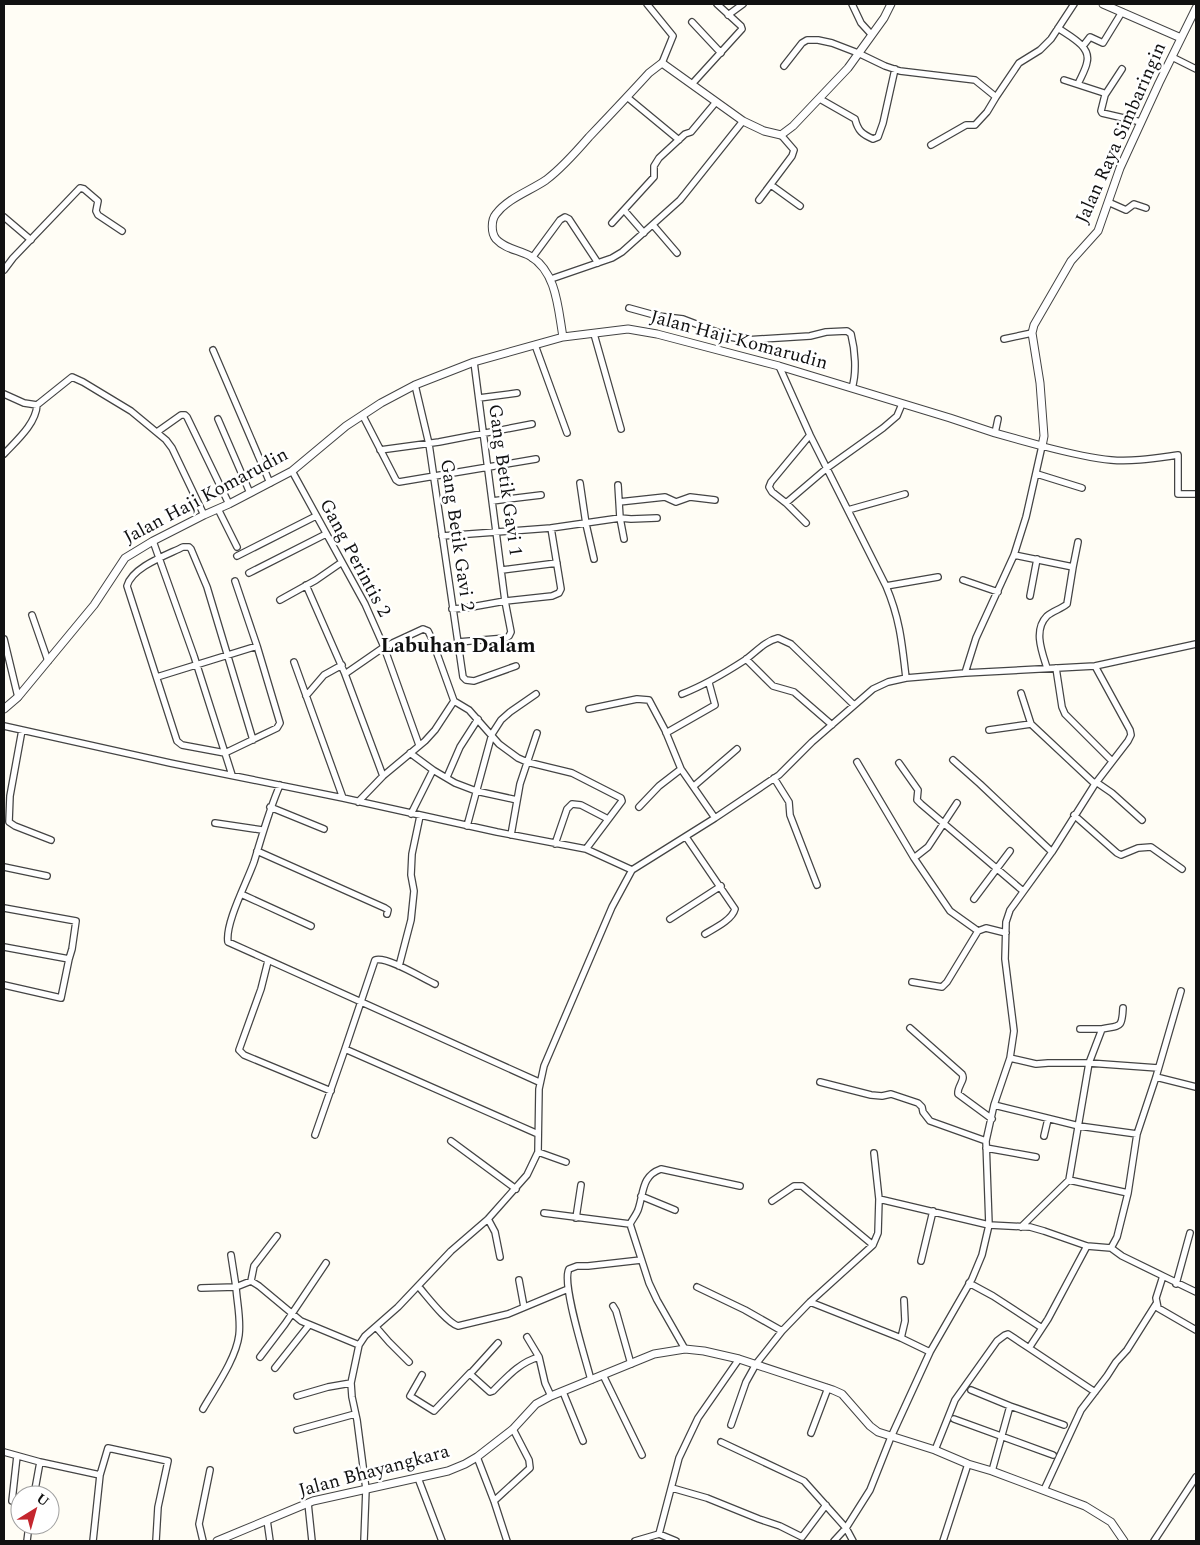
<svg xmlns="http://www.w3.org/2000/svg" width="1200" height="1545" font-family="Spectral,serif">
<rect width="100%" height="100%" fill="#fffdf5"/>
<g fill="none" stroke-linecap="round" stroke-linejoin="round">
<defs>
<path id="minor" d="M647,4L673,36L662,63
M852,4L861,23L871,34
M728,15L743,4
M692,22L721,53
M1058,28C1069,36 1091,46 1087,62C1086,69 1081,77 1078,84
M1083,46L1090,37L1103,43L1122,12
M1172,57L1196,69
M784,66L802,43L807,40H818L832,43L858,53L885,66L900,71L975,80L996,97L1019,63L1040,50L1051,39L1074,4
M1064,80L1104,93L1105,95L1101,111L1102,113L1141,122
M692,84L742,29L741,26L717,4
M1105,95L1122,69
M627,97L679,140
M820,99L855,119C858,131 862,134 873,139L878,137L883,123L895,69
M931,145L966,125H975L987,112L996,97
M771,185L800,206
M759,200L792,156L794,150L781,135
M1108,202L1126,210L1134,204L1146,208
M624,210L644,233
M4,217L31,240
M612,223L654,177V166L659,158L685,134L691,132L716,102
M653,225L677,253
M532,258L560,220L565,217L569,219L598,263
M4,270L13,258L80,188L84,189L98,201L96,211L98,215L122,231
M551,279L612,258L622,252L680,200L743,121
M629,308L658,316L683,319L730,337L746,340L810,336L826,332L847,331L851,334C855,350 857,372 852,388
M594,334L621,429
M1004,339L1032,333
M535,345L567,433
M213,350L270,483
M779,366L810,435L886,586C900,619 902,643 906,678
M415,385L429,444L463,677L466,680L474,681L516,666
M4,394L24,403L37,405L72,377L83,382L131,411L166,440L172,448L204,515
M479,398L517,393
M363,416L396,480L399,482L536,459
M218,419L250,493
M157,432L181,415H185L187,417L229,504
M995,433L998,419
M380,450L439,442L532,424
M4,454C16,441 36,424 37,405
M292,471L365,604L384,647L419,745
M1037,474L1082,488
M580,483L586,524L594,559
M492,501L541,495
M619,502L665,497L676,502L690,497L715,500
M786,503L827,468L883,428L897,416L902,404
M218,509L237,547
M848,510L905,494
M806,523L786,503L772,492L769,487L771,482L810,435
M442,536L551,528L620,518L618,485
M624,539L620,518L631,519L657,518
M153,541L194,656L232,775
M1014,555L1073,567L1078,542
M237,556L316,516
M502,570L557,563
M249,573L326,534
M963,580L998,592
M306,585L345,674L383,776
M886,586L938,577
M1030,596L1037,559
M280,600L316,580L342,562
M452,609L466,608L505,601L552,596L559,593L561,589L551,528
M32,615L48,661
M4,639L18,697
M458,642L506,638L509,636L511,632L505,601L474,362
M746,659L773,686L794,692L832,725
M294,662L343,798
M1047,668C1042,652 1033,630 1047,616C1053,611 1061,609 1067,604L1073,567
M1056,668L1062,707L1065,714L1112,761
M965,673L976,638L1014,555L1026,517L1042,446C1065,452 1088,458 1111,460C1133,462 1156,458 1178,455V494H1196
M345,674L384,647L423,629L428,631L431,637L454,701L469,710L499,744L518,758L527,762L572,773L621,798L622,801L586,849
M157,677L257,646
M1021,693L1031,724
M682,694C705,685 725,673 745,660C756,652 765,641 778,638L791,644L854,705
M306,696L324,675L342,665
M589,709L637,699L649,700L665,730L681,769L715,818
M4,726L170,763L343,798L497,832L586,849L632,870L715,818L779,775L812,742L873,689L888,682L906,678L965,673L1095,666L1196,644
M22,730L10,796L9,822L15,826L51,840
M989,730L1031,724L1095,784
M666,733L715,705L709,683
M225,753L182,745L177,741L127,586C132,567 167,555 183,547H189L191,549L207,587L253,740
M225,753L277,728L280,723L257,646L235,581
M410,753L433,770
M953,760L980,784L1052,852
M857,762L914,858L928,847L957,803
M899,763L918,790L917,800L921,804L1023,891
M447,777L460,747L478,719
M774,778L789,802L790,815L817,885
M1096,782L1112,793L1142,820
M280,785C269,810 262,836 254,862C247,882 225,923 228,942L539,1082
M694,786L737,749
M358,802L383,776L425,741L435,730L454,701
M270,807L324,829
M639,807L659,786L681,769
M411,814L433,770L455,783L476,791L517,800
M1074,815L1117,853L1121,855L1138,848L1151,847L1182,869
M215,823L262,830
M467,826L492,734L501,720L510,712L536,694
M511,835L520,784L537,733
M686,837L735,909C732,920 715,928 705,934
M555,844L567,809L572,804L581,805L608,819
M257,851L385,908L388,910L387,914
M914,858L950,911L978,931
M4,867L47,876
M241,894L311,926
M974,899L1010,851
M4,908L76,921L72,949L69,959L4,947
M670,919L721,886
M268,961L261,989L239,1050L244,1055L331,1091
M399,966L411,920L414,891L411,875L412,854L420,816
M912,982L942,987L947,982L978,931L986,928L1006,933
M435,984C422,978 387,956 375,960L345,1049L538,1134
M4,985L61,998L69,959
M910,1028L962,1074C966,1080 957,1086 958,1094L992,1119
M1080,1029H1102
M1010,1058L1036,1064L1048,1063H1089L1158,1068
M1156,1077L1196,1087
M820,1082L871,1095L882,1096L891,1094L918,1103L922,1107L923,1112L930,1121L986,1141
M994,1105L1079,1126L1137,1134
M315,1135L345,1049
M1044,1136L1048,1119
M451,1141L516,1189
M986,1148L1036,1157
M538,1152L566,1162
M874,1153L879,1199
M1069,1180L1128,1193
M641,1196L675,1210
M772,1201L794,1186H802L873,1245
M544,1213L630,1224L649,1283L657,1300L685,1349
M576,1218L581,1185
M488,1219L495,1232L500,1257
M630,1224C632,1220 636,1215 638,1210C644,1193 641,1176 661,1169L740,1186
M1021,1227L1069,1180L1089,1063L1102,1029C1120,1025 1122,1029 1123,1008
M1111,1248L1122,1256L1163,1276L1156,1298L1158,1308L1196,1330
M921,1261L933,1211
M1163,1276L1196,1292
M519,1280L524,1307
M251,1281L254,1266L277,1236
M969,1283L993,1296L1042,1328
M1176,1284L1190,1233
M418,1286C427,1296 446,1322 458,1326L508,1314L568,1289
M697,1287L745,1310L782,1331
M201,1288L236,1287L231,1255
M810,1302L901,1338L930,1352
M613,1306L616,1311L631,1364
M376,1327L389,1342L409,1362
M527,1337L539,1357L545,1383L551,1396
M901,1338L905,1321L904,1300
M498,1343L470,1374L490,1392L493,1391C507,1377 520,1362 539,1357
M1029,1348L1095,1392
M260,1357L285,1324L326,1263
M275,1368L309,1325
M422,1375L410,1396L434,1411L470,1373
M603,1375L642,1455
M591,1380C586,1360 561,1283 569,1269L577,1266H588L641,1260
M971,1390L1010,1406
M563,1392L583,1441
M297,1396L328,1387L351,1383
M203,1409C215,1388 236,1359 239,1335C241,1319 237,1303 236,1287L251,1281L259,1286L301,1321L359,1345
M954,1419L1053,1455
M731,1425L746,1382L756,1364L782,1331L810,1302L873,1245L878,1233L879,1199L989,1225L1030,1227L1044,1231L1087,1246L1111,1248L1117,1237L1128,1193L1137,1134L1156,1077L1181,991
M297,1430L355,1414
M811,1433L828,1388
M721,1442L804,1481L846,1528L853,1541
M935,1450L955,1400L997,1341L1005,1335L1008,1334L1029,1348L1048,1319L1087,1246
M4,1452L40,1462L100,1475L93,1541
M477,1457L494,1501L507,1541
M992,1471L1010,1406L1064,1425
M100,1475L108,1448L168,1461L158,1507L156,1541
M418,1478L442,1541
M672,1488L707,1498L759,1519L780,1526L802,1537L826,1505
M1044,1490L1081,1410L1107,1376L1116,1362L1127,1350L1156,1304
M34,1495L40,1462
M12,1501L17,1456
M494,1501L530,1468L529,1460L513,1429
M308,1503L312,1541
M267,1520L270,1541
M659,1534L679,1458L698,1418L739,1359
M27,1541L29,1525
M203,1541L199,1524L210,1470
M364,1541L366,1489L357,1420L352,1397L351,1383L359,1345L365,1336L398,1307L451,1251L488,1219L527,1175L538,1152L539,1089L544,1066L612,907L632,870
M635,1541L659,1534L676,1541
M834,1541L846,1528L870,1490L891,1437L930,1352L972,1279L982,1255L989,1225L986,1141L994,1105L1010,1058L1014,1031L1005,959L1006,922L1010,910L1052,852L1095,784L1128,741L1131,735L1130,730L1095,666
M943,1541L968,1464
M1154,1541L1196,1477"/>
<path id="tertiary" d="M1103,4L1181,38
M563,337C558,309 557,272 530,256C519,250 505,249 496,239C491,233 491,220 496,214C508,198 530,191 546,180C562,168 576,152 589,137C609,116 629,95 649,73L662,63L743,121L764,131L781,135L793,126L848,68L884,18L891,4
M4,709L18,697L94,605L125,558L153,541L204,515L229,504L292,471L346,426L381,403L415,385L474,362L563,337L628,329L657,334L779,366L950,418L995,433L1042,446L1044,436L1040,383L1032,333L1034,325L1071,261L1098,231L1120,168L1159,83L1196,8
M217,1541L313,1501L448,1471L465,1464L477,1457L513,1429L536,1404L551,1396L654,1354L685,1349L704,1351L739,1359L833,1390L842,1394L870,1426L878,1432L935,1450L968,1464L992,1471L1085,1506L1111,1522L1124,1541"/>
</defs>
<use href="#minor" stroke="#444" stroke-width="8"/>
<use href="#tertiary" stroke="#444" stroke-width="9"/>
<use href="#minor" stroke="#fff" stroke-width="5.5"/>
<use href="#tertiary" stroke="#fff" stroke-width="7"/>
</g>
<g text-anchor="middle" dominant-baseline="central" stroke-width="5" stroke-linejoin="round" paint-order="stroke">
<g font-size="19" fill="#111" stroke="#fff">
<text transform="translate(1121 133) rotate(-66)">Jalan Raya Simbaringin</text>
<text transform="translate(739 340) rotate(15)">Jalan Haji Komarudin</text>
<text transform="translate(505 480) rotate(82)">Gang Betik Gavi 1</text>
<text transform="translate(206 496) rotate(-28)">Jalan Haji Komarudin</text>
<text transform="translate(457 535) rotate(82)">Gang Betik Gavi 2</text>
<text transform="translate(355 558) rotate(62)">Gang Perintis 2</text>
<text transform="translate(374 1471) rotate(-15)">Jalan Bhayangkara</text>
</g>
<g font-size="21" font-weight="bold" fill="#111" stroke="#fff">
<text x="458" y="646">Labuhan Dalam</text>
</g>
</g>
<rect width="1200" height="1545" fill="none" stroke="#111111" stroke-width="10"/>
<g transform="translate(35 1510) rotate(37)"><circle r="24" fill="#ffffff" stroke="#a0a0a0"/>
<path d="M0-4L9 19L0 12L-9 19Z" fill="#c4262e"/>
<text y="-8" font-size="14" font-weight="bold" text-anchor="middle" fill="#111111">U</text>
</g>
</svg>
